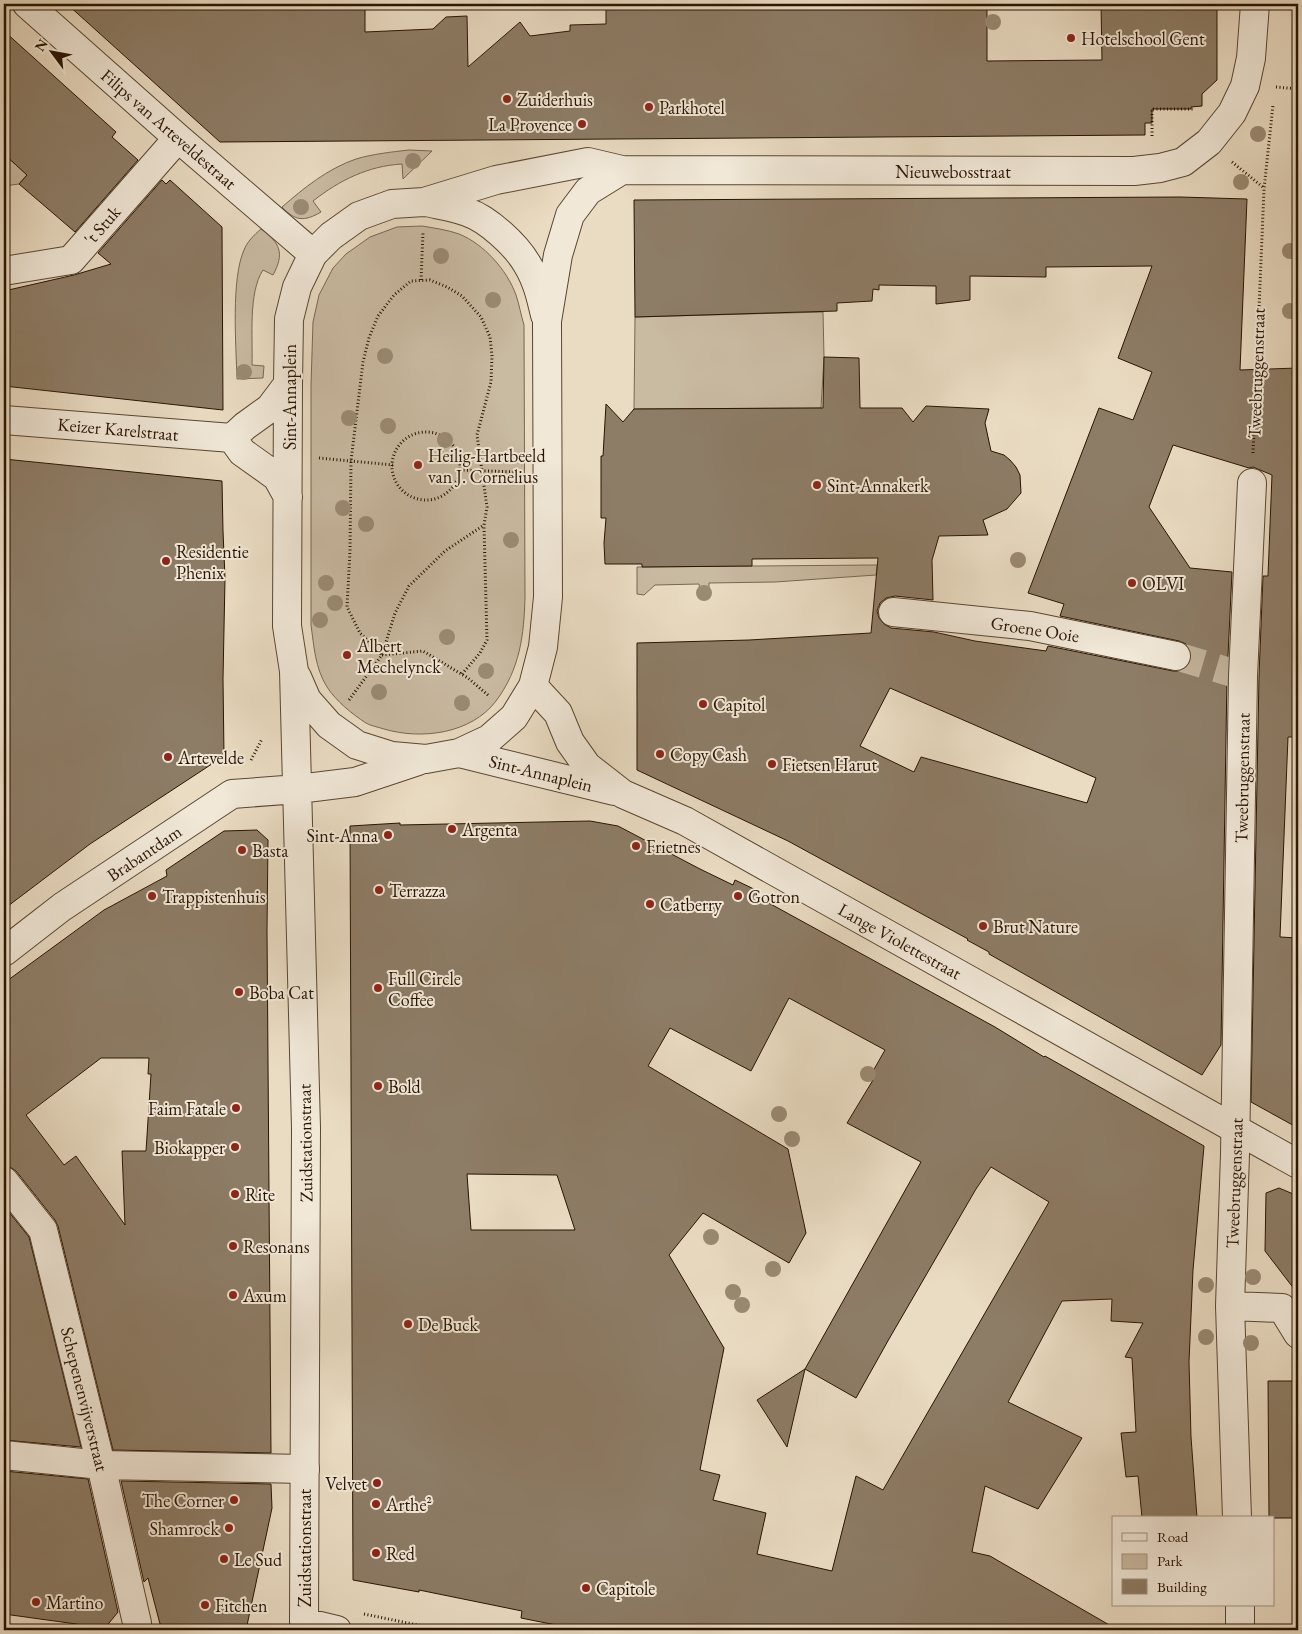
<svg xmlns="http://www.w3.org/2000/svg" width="1302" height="1634" font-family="'EB Garamond',serif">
<rect width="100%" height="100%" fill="#eadcc3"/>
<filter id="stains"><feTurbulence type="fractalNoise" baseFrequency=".004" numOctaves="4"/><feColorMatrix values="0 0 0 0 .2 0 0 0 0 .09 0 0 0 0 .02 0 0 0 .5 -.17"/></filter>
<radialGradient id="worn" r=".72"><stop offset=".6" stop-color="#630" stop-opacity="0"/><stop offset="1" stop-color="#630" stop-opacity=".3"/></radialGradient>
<path fill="#c9baa2" stroke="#796752" d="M409,150L432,151L403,179L402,164C368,166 340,180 313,201L321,212C304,222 295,221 282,207C304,188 327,169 356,159C373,154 391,152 409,150Z
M4,154L27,175L19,184L4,186Z
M422,226C434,228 448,230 459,234C484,244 507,270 516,295C519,304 521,315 524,325L525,597C524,635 520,669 496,701C471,734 421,740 384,729C378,727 371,726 366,723C352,714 336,701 327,687C315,668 314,646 311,625V385L313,322L319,295L333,268L346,254L370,237L397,227Z
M261,229C280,243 285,253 273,275L263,270C248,293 253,337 252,365L264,366L263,378L237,379C236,345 231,279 244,250C247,242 254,235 261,229Z
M823,312L824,357L821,408L634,409L635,317Z
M877,565L876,575L775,582L709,583V592H700L699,584L655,585L644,595L637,594V567Z"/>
<path fill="#8d7c66" stroke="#291402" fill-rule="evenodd" d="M67,4H365V32L433,29L446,17L467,16L468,67L520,22L530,36L570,31V25L606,24V4H987V61L1102,60L1101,4H1217V80L1202,94V106L1191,107V109H1152V123H1145V135L220,142Z
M4,31L116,132L112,137L138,160L75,232L19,184L27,175L4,154Z
M162,180L166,184L170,180L222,227L223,410L4,386V291L74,275L111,264L98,253Z
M1180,197L1247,199L1240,370L1298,368V737H1288L1280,937L1298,938V1128L1251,1102L1259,676L1263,576H1268L1272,475L1253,467L1249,468L1173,445L1149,507L1190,568L1232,572L1227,676L1221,1045L1202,1075L989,954V952L967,940L968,939L788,841L637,770V643L749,640L871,633L878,558L752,559V566L642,567V564H605L604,543L606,518H601V456H603L606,404L623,422L634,409L823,408L824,357L859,358L860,408H902L913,422L926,406L989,409L985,423L991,451L1004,455L1010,460L1016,467L1020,475L1021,493L1007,509L983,520L988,535L939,536L932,560L933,600L895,596L886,598L880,603L877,611L879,618L884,624L891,628L934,632L975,641L1017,647L1046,651L1048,646L1173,671H1181L1188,666L1191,659V651L1186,644L1179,641L1060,616L1064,604L1028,593L1099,408L1133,420L1152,372L1118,358L1152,266L1046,267V277L970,276V300L936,304V286L879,285V290L873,289L872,301L837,303V311L635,317L634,200ZM890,688L1096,778L1087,803L921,757L914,772L860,746Z
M4,459L222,481L223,531L225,578L223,679L224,756L90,844L4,909Z
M590,821L618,826L700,869L733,885L735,880L758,891L756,896L995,1027L1044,1057L1045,1056L1204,1146L1193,1270L1189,1362L1191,1437L1197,1518H1142L1138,1476L1126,1477L1121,1433L1136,1432L1132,1358L1125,1357L1143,1323L1111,1321L1112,1299L1062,1301L1008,1402L1082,1438L1038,1509L985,1486L972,1552L990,1556L1118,1630H581L521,1618L522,1611L419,1590V1592L353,1580L350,826L400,823V825ZM789,998L885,1050L869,1078L873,1080L847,1123L921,1162L805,1369L856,1398L889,1339L976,1189L991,1167L1049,1202L883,1490L856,1476L832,1571L757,1554L766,1513L713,1500L720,1475L700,1470L724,1348L669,1255L703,1213L789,1263L806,1233L788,1149L648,1066L670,1028L751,1071ZM467,1174L557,1175L575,1230H471Z
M257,830L268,840L267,930L271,1453L113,1450L58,1226L55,1220L16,1171L10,1167L4,1166V983L104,910L167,876L166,870L224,831ZM101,1058H149L148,1074H151L146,1151H122L125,1225L76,1156L64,1165L26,1115Z
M1279,1188L1298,1196V1294L1265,1251L1266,1193Z
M4,1206L29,1237L81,1447L4,1440Z
M805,1369L787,1447L757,1400Z
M1268,1381H1298V1518H1269Z
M4,1471L88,1479L118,1612L105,1628L4,1614Z
M121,1481L271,1484L272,1508L246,1630H190L160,1624L148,1578L144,1582Z"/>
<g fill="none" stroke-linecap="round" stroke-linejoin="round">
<path stroke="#c3b49c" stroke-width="28" stroke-dasharray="28 14" stroke-linecap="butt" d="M1176,656L1243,676"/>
<defs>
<path id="minor" d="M27,4L178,138L313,254
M4,271L71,260L178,138
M893,612L1030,626L1176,656
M4,1181L43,1230L101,1465L137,1623V1630
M1230,1306L1282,1308L1298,1334
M4,1455L101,1465L305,1469
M1237,1518L1230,1306L1235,1154L1243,676L1252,483
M1240,1605V1630"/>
<path id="tertiary" d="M426,202C439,205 454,207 467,212C488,219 516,245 527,264C537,280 541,298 545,315
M4,420L232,438L245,426L270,408L288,384
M232,438L242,452L277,477L288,497
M297,677L307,700L329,725L357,745L392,756L426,759L459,753L489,739L514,717L533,686L543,647L548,597L547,321L558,255L570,215L588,191L622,170
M533,686L558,713L570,742L587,766L623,794L685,821L1298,1164
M459,753L614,791
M4,952L62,907L232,794L298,789L355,782L418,761
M337,1630L304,1622L306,1128L294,671L287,626L288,384L289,319L297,287L313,254L331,236L359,216L392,204L424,202L496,180L588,162L622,170L1134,171L1160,168L1183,162L1209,142L1232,113L1245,86L1251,58L1255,4"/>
</defs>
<use href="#minor" stroke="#594632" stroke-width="30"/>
<use href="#tertiary" stroke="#594632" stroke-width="30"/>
<path stroke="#291402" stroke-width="3" stroke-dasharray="1 2.5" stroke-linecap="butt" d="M1276,87L1298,89
M1152,136V109H1193
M1232,162L1264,188
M421,280L423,233
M392 466a34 34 0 1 1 68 0a34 34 0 1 1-68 0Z
M1253,453L1264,189L1273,105
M319,458L393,465
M460,470L517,472
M382,655L423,651L468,678L489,696
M462,674L480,653L487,640L484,526
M349,700L382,655L395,613L409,586L445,551L484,525L487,507L477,435L491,382L492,356L490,337L481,317L462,296L447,287L430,280L411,281L394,295L378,316L369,338L363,362L351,461L350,551L347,607L360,633L382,655
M251,760L262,739
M364,1614L442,1630"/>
<use href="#minor" stroke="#f1e8d8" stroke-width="28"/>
<use href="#tertiary" stroke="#f1e8d8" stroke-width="28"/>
</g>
<g fill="#9a8a73">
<circle cx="993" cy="22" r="8"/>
<circle cx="1258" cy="134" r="8"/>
<circle cx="413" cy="161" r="8"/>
<circle cx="1241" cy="182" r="8"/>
<circle cx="301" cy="207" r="8"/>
<circle cx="1290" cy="251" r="8"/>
<circle cx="441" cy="256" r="8"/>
<circle cx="493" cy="300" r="8"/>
<circle cx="1290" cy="311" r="8"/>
<circle cx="385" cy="356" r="8"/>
<circle cx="244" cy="372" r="8"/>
<circle cx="349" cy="418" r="8"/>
<circle cx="388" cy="426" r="8"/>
<circle cx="445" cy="440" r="8"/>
<circle cx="343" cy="508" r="8"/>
<circle cx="366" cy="524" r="8"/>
<circle cx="511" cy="540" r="8"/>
<circle cx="1018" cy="560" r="8"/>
<circle cx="326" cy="583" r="8"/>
<circle cx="704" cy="593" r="8"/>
<circle cx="335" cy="603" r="8"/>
<circle cx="320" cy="620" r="8"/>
<circle cx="447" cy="637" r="8"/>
<circle cx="486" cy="671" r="8"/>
<circle cx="379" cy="692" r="8"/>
<circle cx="462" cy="703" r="8"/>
<circle cx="868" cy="1074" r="8"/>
<circle cx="779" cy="1114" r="8"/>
<circle cx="792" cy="1139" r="8"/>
<circle cx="711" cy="1237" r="8"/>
<circle cx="773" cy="1269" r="8"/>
<circle cx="1253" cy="1277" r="8"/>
<circle cx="1206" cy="1285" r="8"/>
<circle cx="733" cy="1292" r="8"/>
<circle cx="742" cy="1305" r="8"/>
<circle cx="1206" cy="1337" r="8"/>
<circle cx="1251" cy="1343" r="8"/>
</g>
<g fill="#8f2418" stroke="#f1e8d8" stroke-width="2">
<circle cx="1071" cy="38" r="5"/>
<circle cx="507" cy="99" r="5"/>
<circle cx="649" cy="107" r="5"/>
<circle cx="582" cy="124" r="5"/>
<circle cx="418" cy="465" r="5"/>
<circle cx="817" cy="485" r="5"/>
<circle cx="166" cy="561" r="5"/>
<circle cx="1132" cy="583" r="5"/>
<circle cx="347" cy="655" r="5"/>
<circle cx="703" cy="704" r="5"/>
<circle cx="660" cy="754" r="5"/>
<circle cx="168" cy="757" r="5"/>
<circle cx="772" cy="764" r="5"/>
<circle cx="452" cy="829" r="5"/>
<circle cx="388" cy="835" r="5"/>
<circle cx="636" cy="846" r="5"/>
<circle cx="242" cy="850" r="5"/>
<circle cx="379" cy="890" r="5"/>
<circle cx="152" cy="896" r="5"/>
<circle cx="738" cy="896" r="5"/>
<circle cx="650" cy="904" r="5"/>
<circle cx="983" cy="926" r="5"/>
<circle cx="378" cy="988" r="5"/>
<circle cx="239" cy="992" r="5"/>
<circle cx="378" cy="1086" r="5"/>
<circle cx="236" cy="1108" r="5"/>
<circle cx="235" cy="1147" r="5"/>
<circle cx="235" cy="1194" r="5"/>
<circle cx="233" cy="1246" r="5"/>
<circle cx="233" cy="1295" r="5"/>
<circle cx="408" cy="1324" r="5"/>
<circle cx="377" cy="1483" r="5"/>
<circle cx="234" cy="1500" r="5"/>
<circle cx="376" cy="1504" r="5"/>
<circle cx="229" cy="1528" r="5"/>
<circle cx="376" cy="1553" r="5"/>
<circle cx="224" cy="1559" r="5"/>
<circle cx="586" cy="1588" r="5"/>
<circle cx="36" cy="1602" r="5"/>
<circle cx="205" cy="1605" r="5"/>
</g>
<g text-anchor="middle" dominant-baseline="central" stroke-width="4" stroke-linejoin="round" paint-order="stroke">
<g font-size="18" fill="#291402" stroke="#f1e8d8" text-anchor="start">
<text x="1081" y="38">Hotelschool Gent</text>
<text x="517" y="99">Zuiderhuis</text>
<text x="659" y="107">Parkhotel</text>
<text x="572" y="124" text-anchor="end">La Provence</text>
<text x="428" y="455">Heilig-Hartbeeld<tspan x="428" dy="21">van J. Cornelius</tspan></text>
<text x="827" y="485">Sint-Annakerk</text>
<text x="176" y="551">Residentie<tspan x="176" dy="21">Phenix</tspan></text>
<text x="1142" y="583">OLVI</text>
<text x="357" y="645">Albert<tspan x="357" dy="21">Mechelynck</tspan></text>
<text x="713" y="704">Capitol</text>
<text x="670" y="754">Copy Cash</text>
<text x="178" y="757">Artevelde</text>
<text x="782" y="764">Fietsen Harut</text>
<text x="462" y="829">Argenta</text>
<text x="378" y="835" text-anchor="end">Sint-Anna</text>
<text x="646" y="846">Frietnes</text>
<text x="252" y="850">Basta</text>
<text x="389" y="890">Terrazza</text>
<text x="162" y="896">Trappistenhuis</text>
<text x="748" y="896">Gotron</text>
<text x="660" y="904">Catberry</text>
<text x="993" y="926">Brut Nature</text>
<text x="388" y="978">Full Circle<tspan x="388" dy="21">Coffee</tspan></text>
<text x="249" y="992">Boba Cat</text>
<text x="388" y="1086">Bold</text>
<text x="226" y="1108" text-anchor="end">Faim Fatale</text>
<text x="225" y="1147" text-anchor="end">Biokapper</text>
<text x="245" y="1194">Rite</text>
<text x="243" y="1246">Resonans</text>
<text x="243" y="1295">Axum</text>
<text x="418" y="1324">De Buck</text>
<text x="367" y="1483" text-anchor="end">Velvet</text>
<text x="224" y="1500" text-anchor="end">The Corner</text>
<text x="386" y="1504">Arthe²</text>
<text x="219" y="1528" text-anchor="end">Shamrock</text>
<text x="386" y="1553">Red</text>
<text x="234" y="1559">Le Sud</text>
<text x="596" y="1588">Capitole</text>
<text x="46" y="1602">Martino</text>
<text x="215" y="1605">Fitchen</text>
</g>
<g font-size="18" fill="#291402" stroke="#f1e8d8">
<text transform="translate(169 129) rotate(41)">Filips van Arteveldestraat</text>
<text x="953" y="171">Nieuwebosstraat</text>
<text transform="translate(102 225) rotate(-49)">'t Stuk</text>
<text transform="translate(1256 373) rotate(-88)">Tweebruggenstraat</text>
<text transform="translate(289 397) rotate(-90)">Sint-Annaplein</text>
<text transform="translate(118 429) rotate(5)">Keizer Karelstraat</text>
<text transform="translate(1035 629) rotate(9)">Groene Ooie</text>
<text transform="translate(541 773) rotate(14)">Sint-Annaplein</text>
<text transform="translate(1242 778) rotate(-89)">Tweebruggenstraat</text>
<text transform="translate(144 853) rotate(-34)">Brabantdam</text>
<text transform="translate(900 941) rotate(29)">Lange Violettestraat</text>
<text transform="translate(305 1143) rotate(-91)">Zuidstationstraat</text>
<text transform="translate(1234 1183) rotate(-88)">Tweebruggenstraat</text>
<text transform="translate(85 1399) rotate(76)">Schepenenvijverstraat</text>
<text transform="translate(304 1548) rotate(-90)">Zuidstationstraat</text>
</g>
</g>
<rect width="1302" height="1634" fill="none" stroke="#eadcc3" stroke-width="20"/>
<rect x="5" y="5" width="1292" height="1624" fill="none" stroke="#291402" stroke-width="2.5"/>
<rect x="10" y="10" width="1282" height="1614" fill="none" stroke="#291402"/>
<rect x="1112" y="1516" width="162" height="90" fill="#f1e8d8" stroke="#a19382"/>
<rect x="1122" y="1533" width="25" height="8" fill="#f1e8d8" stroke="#a19382"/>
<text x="1157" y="1542" font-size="15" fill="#291402">Road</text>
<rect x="1122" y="1554" width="25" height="15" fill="#c9baa2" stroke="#a19382"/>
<text x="1157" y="1566" font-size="15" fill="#291402">Park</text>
<rect x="1122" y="1579" width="25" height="15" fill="#8d7c66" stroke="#a19382"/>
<text x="1157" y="1592" font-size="15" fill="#291402">Building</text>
<g transform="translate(52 52) rotate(302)" stroke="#f1e8d8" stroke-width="4" paint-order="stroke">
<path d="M0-4L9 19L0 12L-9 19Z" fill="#291402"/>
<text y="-8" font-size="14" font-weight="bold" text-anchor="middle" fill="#291402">N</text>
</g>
<rect width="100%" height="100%" filter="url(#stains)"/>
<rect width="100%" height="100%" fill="url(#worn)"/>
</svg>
